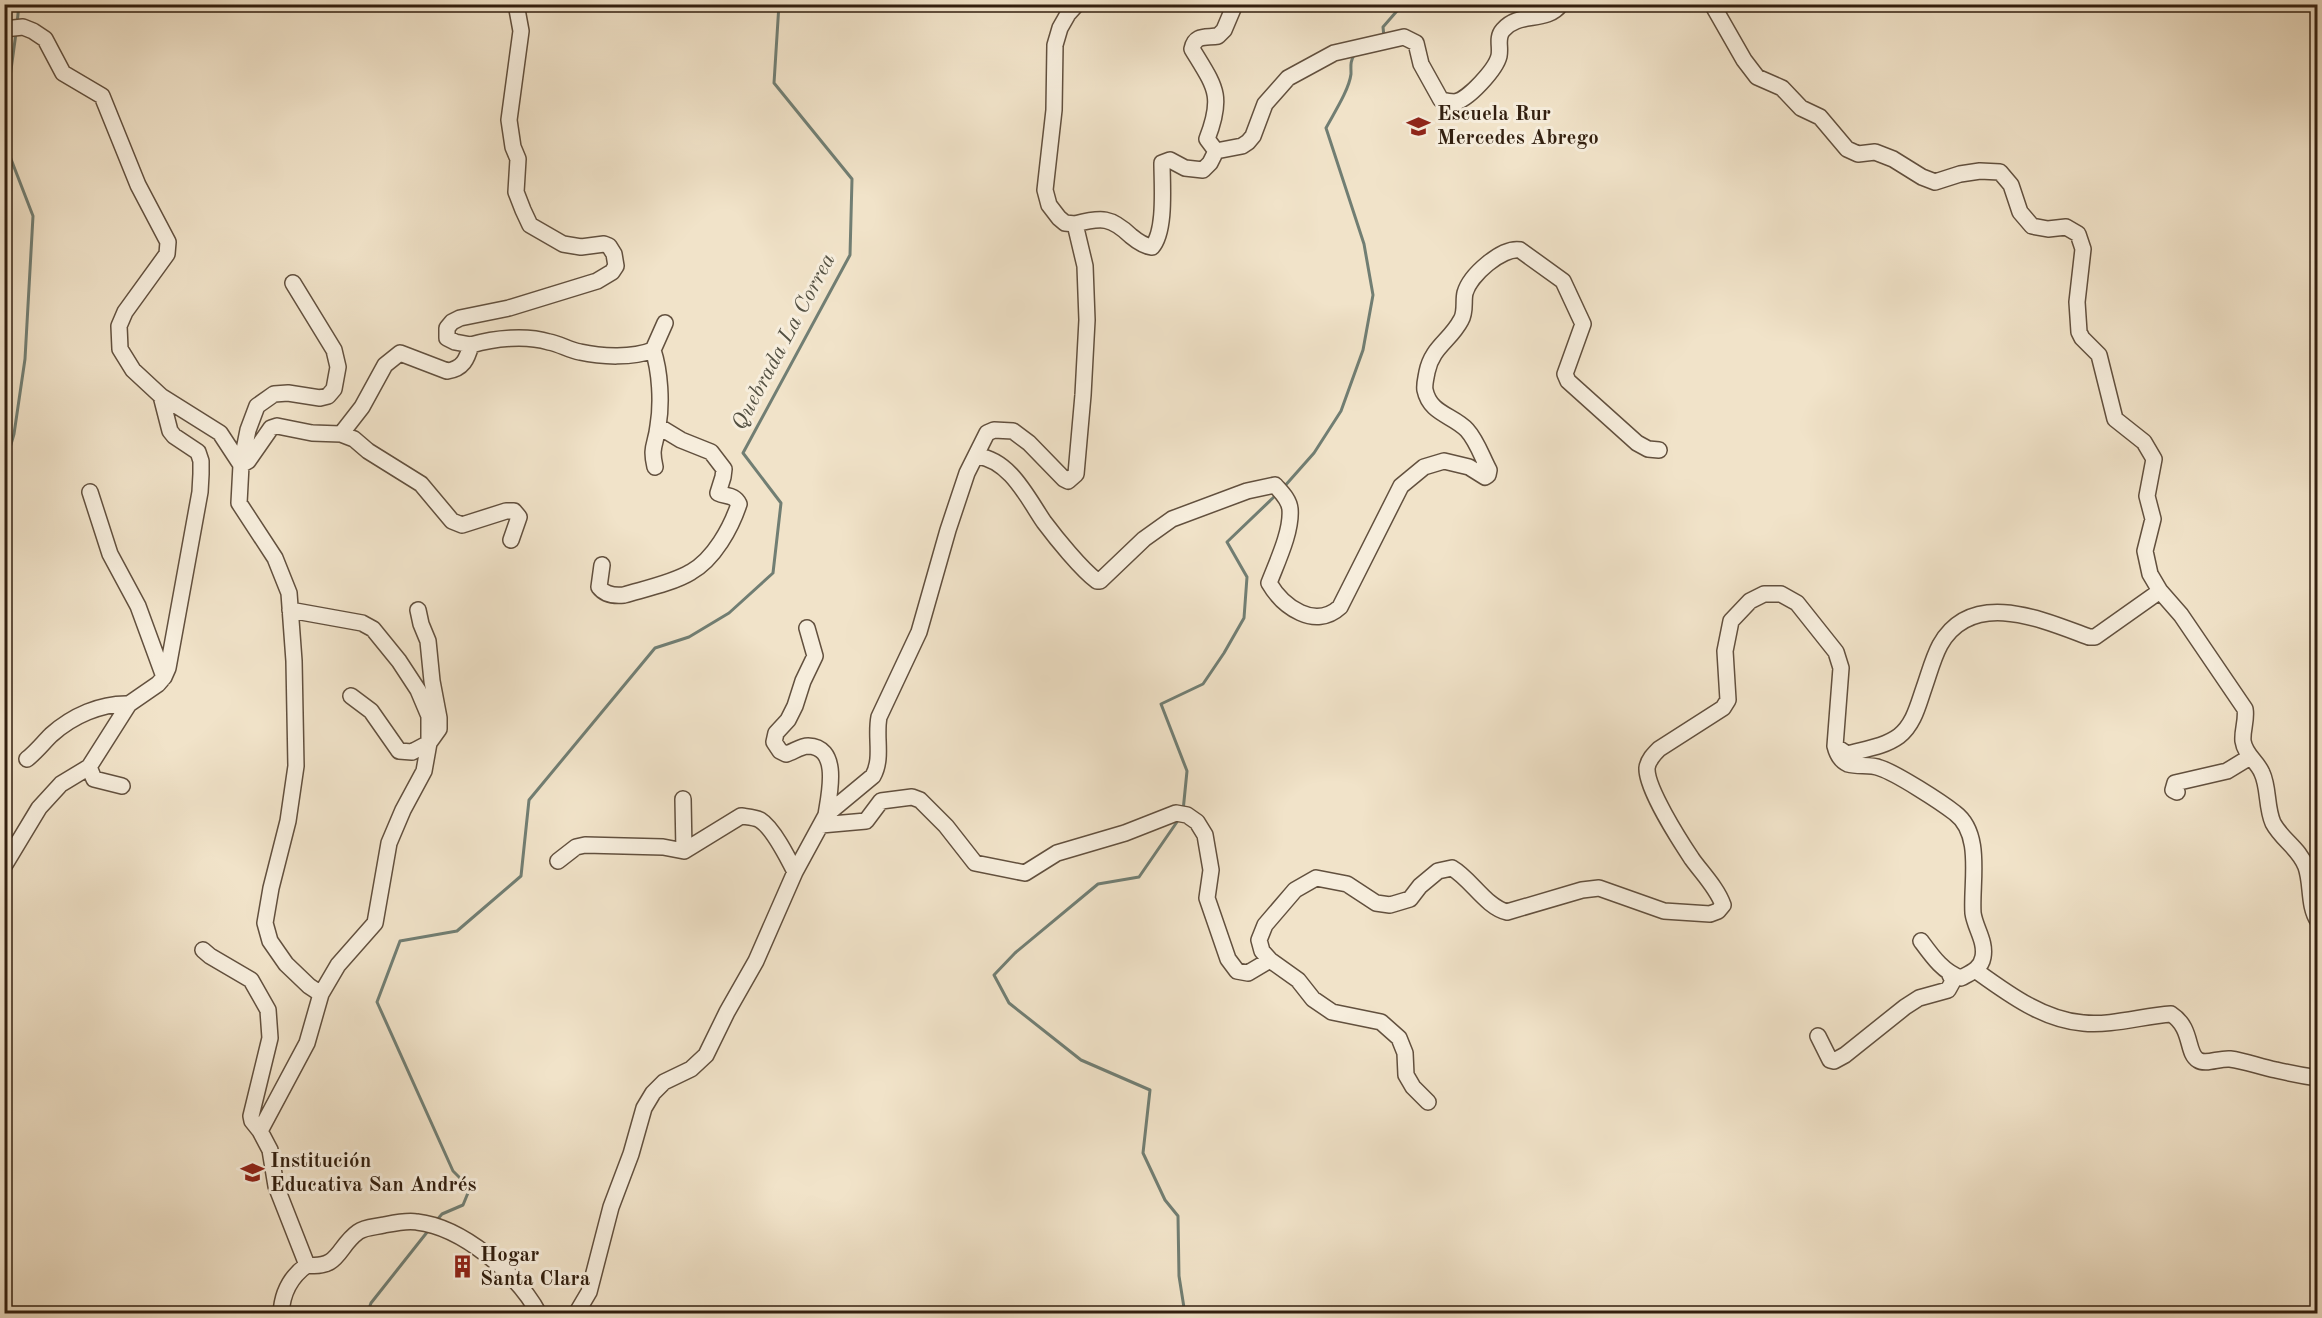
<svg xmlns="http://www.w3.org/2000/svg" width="2322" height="1318" font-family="'Old Standard TT',serif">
<rect width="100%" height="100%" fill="#f1e3c9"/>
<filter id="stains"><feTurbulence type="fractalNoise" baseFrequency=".00333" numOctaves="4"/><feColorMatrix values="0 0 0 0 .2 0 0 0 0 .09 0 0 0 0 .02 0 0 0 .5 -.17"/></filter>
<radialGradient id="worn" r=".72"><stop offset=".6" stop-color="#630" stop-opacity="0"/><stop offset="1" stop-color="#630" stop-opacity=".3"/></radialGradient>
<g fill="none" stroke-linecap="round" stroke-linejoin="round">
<path stroke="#717e73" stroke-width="3" d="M17,24L19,4
M1384,37L1383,27L1403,4
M4,121L16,33
M4,141L33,216L25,359L14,434L4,468
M1283,488L1314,453L1341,411L1363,350L1373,295L1364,244L1326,128C1334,113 1349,90 1351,74C1351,66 1350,62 1354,55
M1183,811L1187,771L1161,704L1203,684L1224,653L1244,618L1247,577L1227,542L1276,495
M1179,819L1139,877L1098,884L1015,953L994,975L1009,1003L1081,1060L1150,1090L1143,1153L1165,1200L1178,1216L1179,1276L1185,1314
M436,1221L442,1214L463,1205L470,1188L453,1171L377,1002L400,941L457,931L521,876L529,800L655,648L689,637L729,613L773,573L781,503L743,453L850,255L852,179L774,83L779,4
M367,1314L371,1303L428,1231"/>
<defs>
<path id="minor" d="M1712,4L1744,60L1757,77L1782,88L1801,108L1820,117L1847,149L1858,154L1875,152L1893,159L1922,177L1935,182L1960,174L1980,171L2000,172L2011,185L2020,212L2032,226L2048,229L2066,227L2078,234L2083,249L2077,302L2079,332L2082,338L2099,355L2115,419L2144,442L2154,459L2147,496L2153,519L2145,551L2150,574L2160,591L2181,615L2245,709C2247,720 2242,730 2243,741C2245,755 2257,761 2262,773C2269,788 2266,807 2273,823C2282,840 2300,849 2306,867C2312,884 2308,906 2318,921
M4,29L23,27L33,31L45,39L63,73L102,96L138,185L168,242L167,254L125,312L119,326L120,349L133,370L161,396L220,433L241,465
M1216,151L1207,139C1224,95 1215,87 1192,49C1195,34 1206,38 1218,36L1224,30L1235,4
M1075,224L1065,223L1059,218L1049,205L1045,190L1054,110L1055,45L1060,28L1068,14L1077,4
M293,283L334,350L338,367L334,389L328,396L320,398L288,393L274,394L257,406L248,430L241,465L239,503L275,558L289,593L294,661L296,766L288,821L271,888L265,923L270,941L286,964L309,986L321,994L307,1043L260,1131L270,1150L276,1186L307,1265
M471,345C495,338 526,335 549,342C560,344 569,350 580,352C602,357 633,358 653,350L665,323
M653,350C660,371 662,403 658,426C656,445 650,446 655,467
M341,434L354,439L368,451L421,484L452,521L462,525L506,511H514L519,517L511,540
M977,456C1010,460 1027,497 1044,522C1056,538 1081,569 1097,581H1100L1144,539L1172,519L1247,491L1275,485C1281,492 1289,499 1290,509C1292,531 1277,562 1269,583C1283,607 1315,630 1340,607L1401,486L1424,467L1444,461L1469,467L1485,477L1488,475L1489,470C1482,457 1477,441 1467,430C1453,415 1430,414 1425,390C1424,385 1426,378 1427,372C1432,347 1450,341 1461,320C1466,312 1463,301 1465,293C1470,275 1502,247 1520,250L1563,281L1583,324L1565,374L1568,381L1637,443L1648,449L1659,450
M241,465L248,461L271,428L277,426L312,433L341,434L362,407L385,365L400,353L447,371C463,369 467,359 471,345L455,342L447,338V328L452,322L460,318L509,308L597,281L612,272L616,266L614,254L609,246L604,244L581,247L563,244L530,225L523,210L516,192L518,159L513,147L509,120L521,31L516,4
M90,492L110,554L138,606L164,677
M602,565L599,587C605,595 614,596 624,595C644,589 673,583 691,572C714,559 731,528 739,504C734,494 726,497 718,493L723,477L724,469L711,452L681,440L658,426
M290,610L362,623L373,629L399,661L418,690L429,716V743L424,771L403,810L389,843L375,923L338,965L321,994
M807,628L815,656L803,681L795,706L788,720L776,733L774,742L780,751L786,754C793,752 801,746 808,746C841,747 829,795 826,815
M351,696L371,711L399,751L412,752L429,743L439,729V718L432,681L428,641L421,624L418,610
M1835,746L1847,754C1865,749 1884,747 1899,736C1914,724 1918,705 1924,688C1929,674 1933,658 1940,645C1972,588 2043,620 2089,637H2095L2160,591
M27,759C36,752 43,743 51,735C72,716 101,703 129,704
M89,767L94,779L122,786
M2177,792L2173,790L2175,783L2227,771L2250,757
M683,799L684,851
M821,825L866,821L881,801L912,797L920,800L946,826L975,863L1025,873L1057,853L1125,833L1176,813L1187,815L1197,822L1205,835L1211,870L1207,898L1228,959L1237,971L1248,973L1270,960L1298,980L1313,999L1332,1012L1381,1022L1399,1038L1405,1053L1406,1075L1413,1087L1428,1102
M558,861L576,847L585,845L663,847L684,851L741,816C747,817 754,817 760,820C773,828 788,858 795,872
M4,866L39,808L61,784L89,767L129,704L158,684L164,677L168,668L200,492L201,474V461L198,452L174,436L170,431L161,396
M203,950L210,956L251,980L268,1010L270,1038L251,1116L252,1121L260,1131
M1270,960L1262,951L1259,940L1265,925L1295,890L1316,878L1347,884L1376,903L1390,905L1410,899L1420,886L1438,871L1452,868C1471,879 1486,907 1507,912L1582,890L1599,888L1664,911L1710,914L1718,911L1723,905C1717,888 1702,873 1692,859C1680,841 1646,788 1647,768C1648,760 1654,754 1659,749L1723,708L1728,700L1725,651L1731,621L1750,601L1764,594H1781L1797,603L1836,652L1841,668L1835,746C1837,754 1841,761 1848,764C1858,767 1870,764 1880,768C1896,773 1941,802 1955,813C1983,834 1971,882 1973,913C1975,928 1986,941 1983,957C1981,969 1970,973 1961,978C1943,972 1932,956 1921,941
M1975,970C2007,993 2043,1020 2083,1023C2111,1026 2143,1016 2171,1014C2193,1028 2186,1053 2198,1060C2206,1065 2219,1058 2230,1059C2246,1061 2260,1067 2276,1070C2289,1073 2304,1076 2318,1078
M1818,1036L1830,1060L1834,1061L1845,1055L1905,1007L1919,998L1948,990L1953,981L1950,975
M281,1314C282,1293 290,1277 307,1265C340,1269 337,1247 358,1232C365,1227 376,1227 384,1225C394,1223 407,1220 417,1222C462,1227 518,1274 539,1314
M576,1314L589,1292L611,1207L631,1154L644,1108L653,1093L664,1082L691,1069L706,1055L727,1012L756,961L795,872L826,815L873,776C883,758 875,737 879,717L919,632L948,530L967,473L987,433L994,430L1013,431L1029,443L1064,479L1068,481L1076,474L1083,395L1087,320L1085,266L1075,224C1102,217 1111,217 1131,236C1137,241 1144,246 1152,247C1166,231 1162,185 1162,163L1170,160L1185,168L1203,170L1210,163L1216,151L1242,146L1248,142L1253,136L1265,104L1288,78L1334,53L1404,37L1416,43L1421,64L1441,100C1445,101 1450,102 1455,102C1468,100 1496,69 1499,56C1501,46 1496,38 1503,30C1519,11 1546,24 1561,4"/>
</defs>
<use href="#minor" stroke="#62503e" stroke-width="18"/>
<use href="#minor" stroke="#f6eddc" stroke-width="15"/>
</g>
<defs>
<symbol id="school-bare" viewBox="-9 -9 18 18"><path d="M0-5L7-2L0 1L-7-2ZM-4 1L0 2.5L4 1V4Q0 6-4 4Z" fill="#8f2418" stroke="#f6eddc" stroke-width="2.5" paint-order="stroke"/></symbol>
<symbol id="building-bare" viewBox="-9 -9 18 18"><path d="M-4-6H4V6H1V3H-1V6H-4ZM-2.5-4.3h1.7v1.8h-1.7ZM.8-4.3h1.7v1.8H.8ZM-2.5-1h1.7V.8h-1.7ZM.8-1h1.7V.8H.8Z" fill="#8f2418" stroke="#f6eddc" stroke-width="2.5" paint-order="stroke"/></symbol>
</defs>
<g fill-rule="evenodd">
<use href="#school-bare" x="1402" y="110" width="33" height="33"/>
<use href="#school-bare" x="236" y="1156" width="33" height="33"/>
<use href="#building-bare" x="446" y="1250" width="33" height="33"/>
</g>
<g text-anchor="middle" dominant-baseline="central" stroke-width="6" stroke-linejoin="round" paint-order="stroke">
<g font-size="21" font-weight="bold" fill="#321f0f" stroke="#f6eddc" text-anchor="start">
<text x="1437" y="114">Escuela Rur<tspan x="1437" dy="24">Mercedes Abrego</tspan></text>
<text x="270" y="1161">Institución<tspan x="270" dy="24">Educativa San Andrés</tspan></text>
<text x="480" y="1255">Hogar<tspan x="480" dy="24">Santa Clara</tspan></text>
</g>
<g font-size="22" font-style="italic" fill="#524f41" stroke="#f6eddc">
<text transform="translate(784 342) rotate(-62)">Quebrada La Correa</text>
</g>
</g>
<rect width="2322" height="1318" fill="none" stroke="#f1e3c9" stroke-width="24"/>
<rect x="6" y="6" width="2310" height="1306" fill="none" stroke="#321f0f" stroke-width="3"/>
<rect x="12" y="12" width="2298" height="1294" fill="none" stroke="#321f0f" stroke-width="1.5"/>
<rect width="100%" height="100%" filter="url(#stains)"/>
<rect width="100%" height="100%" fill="url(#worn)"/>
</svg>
